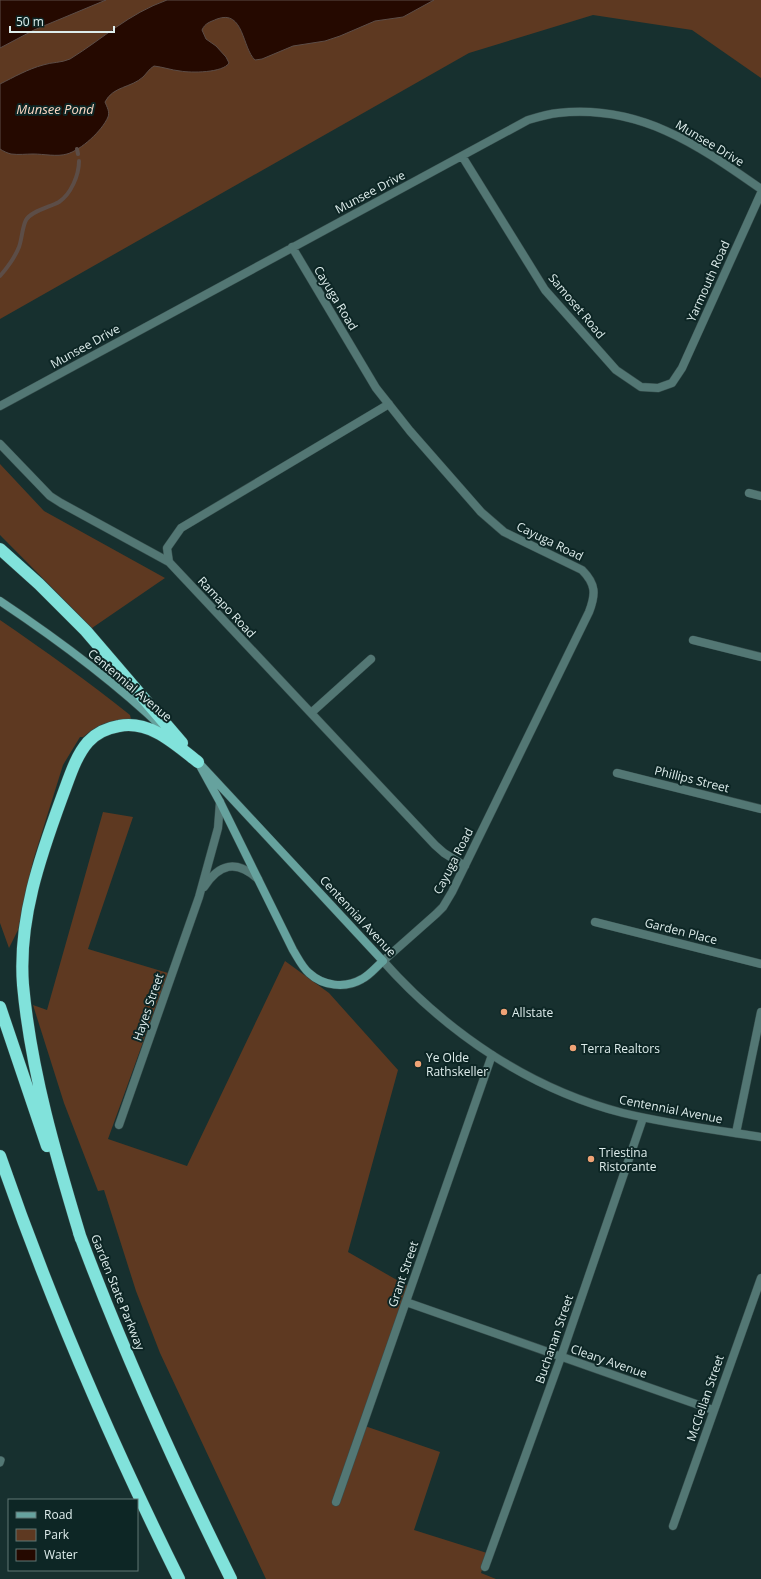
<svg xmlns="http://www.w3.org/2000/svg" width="761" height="1579" font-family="'Open Sans',sans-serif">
<rect width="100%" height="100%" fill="#17302f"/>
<path fill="#5e3921" d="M0,0H761V78L692,30L593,15L469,53L0,319Z
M0,464L44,511L165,578L92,628L0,535Z
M0,620C45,651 88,681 130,715L131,719C109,720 99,724 83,737H80L63,765L33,861L18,930L9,948L0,923Z
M103,812L133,817L88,949L168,973L108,1139L187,1166L285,961L329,993L398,1070L348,1252L409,1287L362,1425L440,1452L414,1530L487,1553L481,1573L496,1579H266L160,1353L136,1291L104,1190L98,1191L64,1103L33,1005L47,1010Z"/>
<path fill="#250900" stroke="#5c4d47" d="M0,0H106L34,30L0,48Z
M167,0H434L403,17L375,21L340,36L325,41L293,46L262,59L255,60C242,48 244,9 217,19C210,22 205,23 202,30L206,39L216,46L226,57L229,63C223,73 191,73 180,71C171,70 163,67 154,66C149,69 147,73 143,77C131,88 113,86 105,102C107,107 110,112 108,117C102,131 81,150 67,154C57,157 44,154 33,154C26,154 19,155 11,154C7,153 3,151 0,149V84C14,77 28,69 43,65C52,62 61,63 70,59C104,38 128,14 167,0Z"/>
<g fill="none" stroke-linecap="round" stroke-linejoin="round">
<path stroke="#5c4d47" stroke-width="4" d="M77,149L78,154
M0,276C7,268 15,257 19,247C22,239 22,228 26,220C31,211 50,207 59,202C71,194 79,175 79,161"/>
<defs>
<path id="service" d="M0,1463L1,1460"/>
<path id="minor" d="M462,156L545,290L616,370L641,387L658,388L672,383L682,368L761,193
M292,247L376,388L410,431L481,512L504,532L582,570C596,584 596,594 589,612L452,892L443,907L436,914L383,961
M0,406L528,120C538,117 548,114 558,113C640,104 698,145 761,189
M0,444L50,496L61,503L169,562L435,845L444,853L465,866
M749,493L761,496
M169,562L167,548L181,528L389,404
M693,640L761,657
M311,713L371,659
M617,773L761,809
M204,887C219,864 236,859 258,879
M595,922L761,964
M119,1125L199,897L218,828L220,802
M736,1133L761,1012
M406,1302L713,1410
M336,1502L492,1055
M673,1526L761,1278
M485,1567L561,1357L643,1118"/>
<path id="tertiary" d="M383,961C447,1033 530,1089 623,1113C669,1124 715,1130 761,1137"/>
<path id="secondary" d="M0,601C57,639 114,681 164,729
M195,760L198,762L383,961C376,967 370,975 362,979C345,989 323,986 309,973C302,967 298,958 293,950L220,802L198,762"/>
<path id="motorway" d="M0,549L39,584L86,631L182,743
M0,1007L47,1146
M0,1156C50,1301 111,1442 179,1579
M79,1233C123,1351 175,1466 231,1579
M81,1239C56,1156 31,1072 23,985C18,920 40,857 62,797C69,779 75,757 88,742C96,733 107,728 119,726C150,720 175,744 198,762"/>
</defs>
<use href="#service" stroke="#374e4d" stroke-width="8"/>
<use href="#minor" stroke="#374e4d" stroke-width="9"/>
<use href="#tertiary" stroke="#374e4d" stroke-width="9"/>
<use href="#secondary" stroke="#374e4d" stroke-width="9"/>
<use href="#motorway" stroke="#374e4d" stroke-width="13"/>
<use href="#service" stroke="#537774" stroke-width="7"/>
<use href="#minor" stroke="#537774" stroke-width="8"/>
<use href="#tertiary" stroke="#537774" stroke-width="8"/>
<use href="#secondary" stroke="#66a29e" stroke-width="8"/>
<use href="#motorway" stroke="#81e2db" stroke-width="12"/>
</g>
<g fill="#efa376" stroke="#0d2625" stroke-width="1.5">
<circle cx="504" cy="1012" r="4"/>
<circle cx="573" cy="1048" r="4"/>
<circle cx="418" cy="1064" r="4"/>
<circle cx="591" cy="1159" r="4"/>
</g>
<g text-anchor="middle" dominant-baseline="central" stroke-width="4" stroke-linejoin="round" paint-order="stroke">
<g font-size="12" fill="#deedec" stroke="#0d2625">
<text transform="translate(710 143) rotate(31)">Munsee Drive</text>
<text transform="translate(370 192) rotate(-28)">Munsee Drive</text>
<text transform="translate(708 281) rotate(-66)">Yarmouth Road</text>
<text transform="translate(336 298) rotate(59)">Cayuga Road</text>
<text transform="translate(577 306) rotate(50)">Samoset Road</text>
<text transform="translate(85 346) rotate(-29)">Munsee Drive</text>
<text transform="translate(550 541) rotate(26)">Cayuga Road</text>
<text transform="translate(227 607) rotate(47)">Ramapo Road</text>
<text transform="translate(130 685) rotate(40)">Centennial Avenue</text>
<text transform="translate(692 779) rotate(14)">Phillips Street</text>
<text transform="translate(453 861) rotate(-63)">Cayuga Road</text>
<text transform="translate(358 916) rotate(47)">Centennial Avenue</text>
<text transform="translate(681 931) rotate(14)">Garden Place</text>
<text transform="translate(148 1007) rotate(-71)">Hayes Street</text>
<text transform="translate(671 1109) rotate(11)">Centennial Avenue</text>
<text transform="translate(403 1274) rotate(-71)">Grant Street</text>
<text transform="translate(118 1292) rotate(68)">Garden State Parkway</text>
<text transform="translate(554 1339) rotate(-71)">Buchanan Street</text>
<text transform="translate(609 1361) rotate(19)">Cleary Avenue</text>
<text transform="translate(705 1398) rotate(-71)">McClellan Street</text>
</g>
<g font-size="12" fill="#deedec" stroke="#0d2625" text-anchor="start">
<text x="512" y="1012">Allstate</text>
<text x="581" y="1048">Terra Realtors</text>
<text x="426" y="1057">Ye Olde<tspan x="426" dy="14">Rathskeller</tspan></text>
<text x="599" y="1152">Triestina<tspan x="599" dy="14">Ristorante</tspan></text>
</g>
<g font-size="13" font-style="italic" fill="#fdd8c4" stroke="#0d2625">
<text x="55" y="109">Munsee Pond</text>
</g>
</g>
<rect x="8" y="1499" width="130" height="72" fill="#0d2625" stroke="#617675"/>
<rect x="16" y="1512" width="20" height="6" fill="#66a29e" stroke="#617675"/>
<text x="44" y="1519" font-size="12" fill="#deedec">Road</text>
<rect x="16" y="1529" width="20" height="12" fill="#5e3921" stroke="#617675"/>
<text x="44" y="1539" font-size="12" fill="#deedec">Park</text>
<rect x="16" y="1549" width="20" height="12" fill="#250900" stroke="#617675"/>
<text x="44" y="1559" font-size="12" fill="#deedec">Water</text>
<path d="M10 26v6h104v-6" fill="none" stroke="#deedec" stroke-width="2"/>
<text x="16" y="26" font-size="12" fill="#deedec" stroke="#0d2625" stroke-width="3" paint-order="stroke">50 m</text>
</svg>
